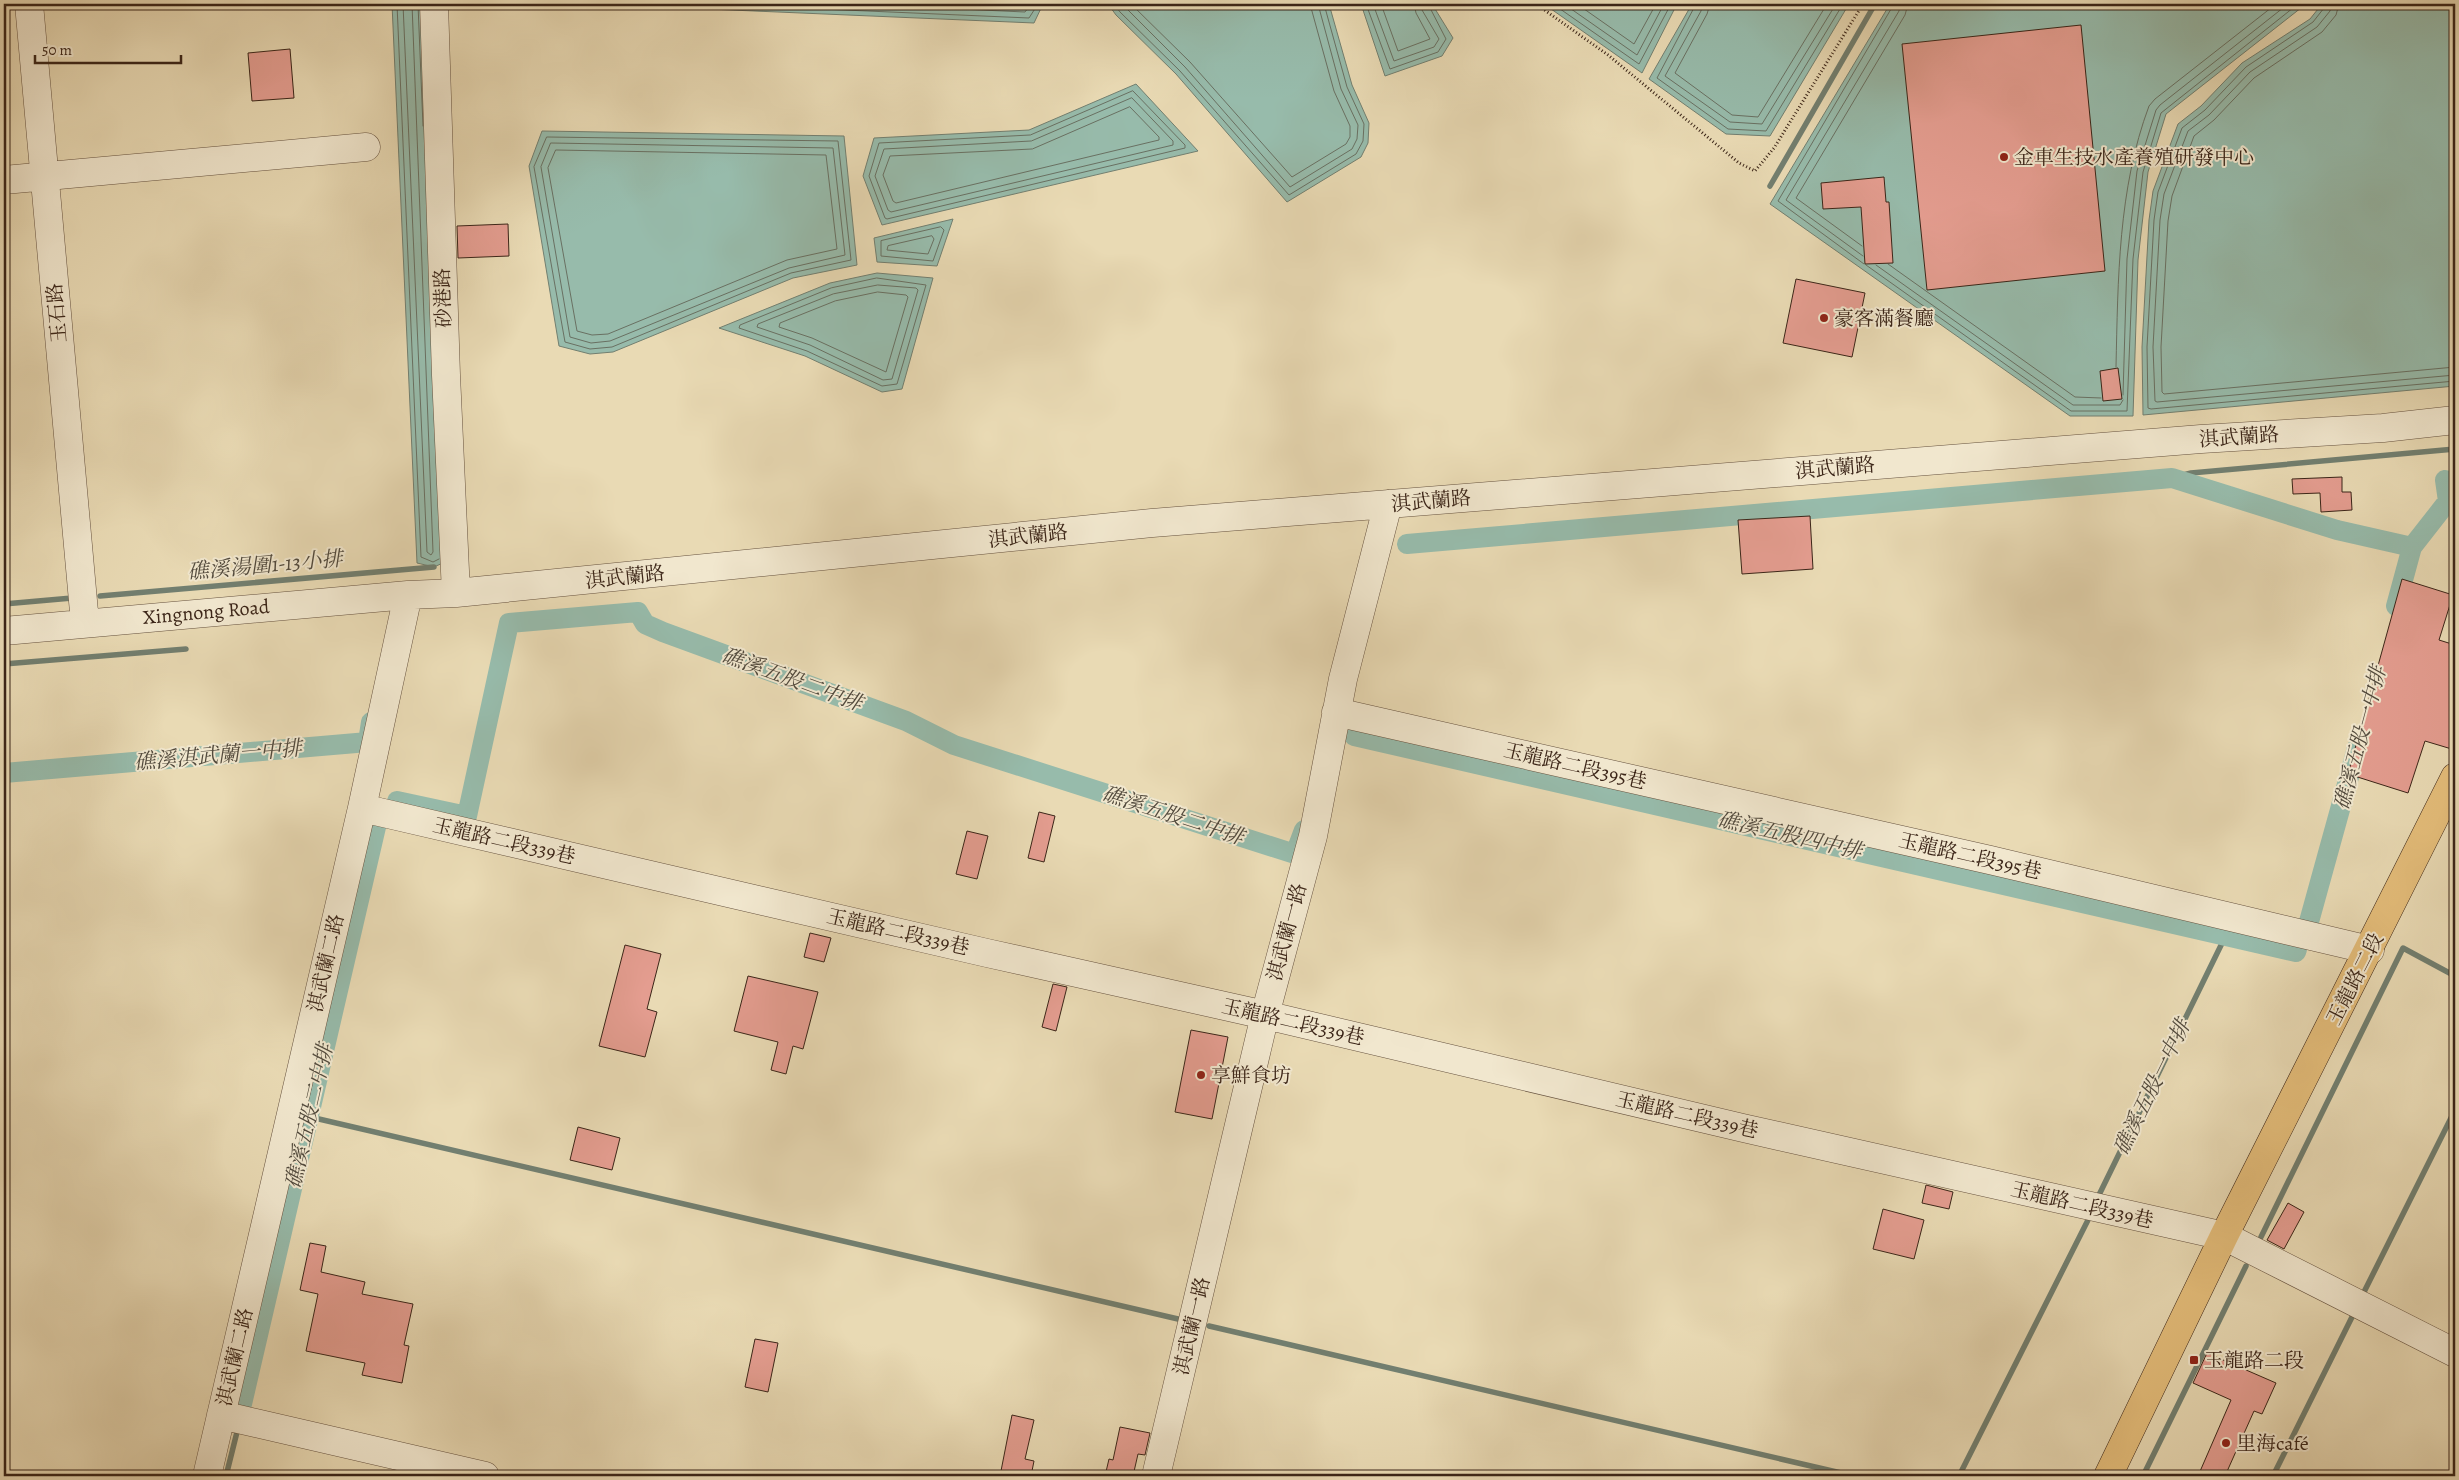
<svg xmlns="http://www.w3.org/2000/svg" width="2459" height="1480" font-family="Alegreya,'Noto Serif TC',serif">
<rect width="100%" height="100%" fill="#e9dab4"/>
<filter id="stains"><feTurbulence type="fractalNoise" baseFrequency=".004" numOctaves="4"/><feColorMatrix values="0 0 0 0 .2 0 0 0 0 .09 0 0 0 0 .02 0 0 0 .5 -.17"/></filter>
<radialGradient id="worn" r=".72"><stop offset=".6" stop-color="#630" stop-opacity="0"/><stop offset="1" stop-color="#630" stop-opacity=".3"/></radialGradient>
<path fill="#97bbab" stroke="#727f70" d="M392,4H423L445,562L434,567L417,563Z
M591,4H1043L1034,23Z
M1108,4H1329L1352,85L1369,123L1368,143L1361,157L1287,202L1176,74L1116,15Z
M1361,4H1432L1453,38L1442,56L1385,76Z
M1544,4H1677L1642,73Z
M1692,4H1849L1770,136L1726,134L1649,79Z
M1890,4H2306L2166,114L2148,172L2138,260L2133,416H2070L1770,204Z
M2322,4H2455V386L2143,415L2142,347L2149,220L2153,191L2178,124L2201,106L2242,63L2310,19Z
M1136,84L1198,151L882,225L863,176L874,138L1029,130Z
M542,131L844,136L857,265L793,278L613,352L590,354L559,346L529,166Z
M953,219L937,266L877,262L874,238Z
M877,273L933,278L902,389L882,392L805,356L719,328L830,283Z"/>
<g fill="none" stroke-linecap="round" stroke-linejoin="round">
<path stroke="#697062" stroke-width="1" d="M397,4L421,557L433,562L439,559
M403,4L427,552L431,555L433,552L412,4
M418,4L423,126
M705,4L1029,18L1038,4
M848,4L1025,12L1031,4
M1114,4L1120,12L1180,71L1289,195L1356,154L1363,141L1364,124L1347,87L1324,4
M1122,4L1185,67L1290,187L1352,149L1357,139L1358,125L1341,89L1318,4
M1131,4L1190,62L1292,177L1346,144L1350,137V126L1334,91L1310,4
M1366,4L1390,69L1438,52L1446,39L1428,4
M1373,4L1394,61L1434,47L1439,39L1422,10L1421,4
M1381,4L1398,51L1430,39L1416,13L1414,4
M1553,4L1639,64L1671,4
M1564,4L1637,55L1664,4
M1577,4L1634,44L1656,4
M1696,4L1657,78L1728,129L1766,131L1843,4
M1702,4L1701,11L1665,76L1730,122L1762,124L1836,4
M1710,4L1707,14L1675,73L1732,115L1758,117L1827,4
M2325,4L2324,8L2313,22L2246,67L2205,110L2182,128L2158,192L2154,220L2147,347L2148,408L2151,409L2455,381
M2331,4L2330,11L2317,27L2250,72L2209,115L2188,131L2164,194L2160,220L2153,347L2155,401L2157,402L2455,375
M2339,4L2336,15L2322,32L2254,78L2214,120L2194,136L2172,196L2168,221L2161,347L2162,392L2164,394L2455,367
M1133,91L1185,145V148L887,219L885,218L869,176L879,143L1030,135Z
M1132,98L1173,141V145L891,212L888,210L875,176L884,149L1031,141Z
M1130,107L1159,137V140L896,203L893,201L883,175L890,156L1032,149Z
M547,137L838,141L851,260L791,273L612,347L590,349L565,342L534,167Z
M551,143L833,148L845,255L789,268L610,341L591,343L570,337L541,167Z
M556,150L826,155L837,249L787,260L608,334L592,335L577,331L548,168Z
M941,227L944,230L933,261L881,256V241Z
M932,236L934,239L928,254L887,250L888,246Z
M1862,246L1796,198L1905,15L1908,4
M1863,256L1786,200L1899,11L1900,4
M1864,264L1778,201L1894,4
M1888,264L2075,397L2101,398
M1866,265L2071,411H2127L2133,259L2143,172L2161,113L2298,4
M1876,265L2073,405H2120L2123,400
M877,278L926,285L897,384L882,386L807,351L739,328L740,325L831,288Z
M878,285L916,288L918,290L892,379L883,380L810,345L757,327L758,324L833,294Z
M878,292L906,295L908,297L886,372L812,338L779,327L780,323L835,301Z
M2116,367C2118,279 2118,189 2149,106L2155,99L2276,4
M2123,395L2127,259L2137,171L2156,110L2160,105L2288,4"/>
<path stroke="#727f70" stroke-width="5.5" d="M1770,186L1875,4
M2172,478L2191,473L2455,449
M100,596L434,567
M4,604L72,598
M4,664L186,649
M306,1116L1178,1319
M2098,1197L2226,935
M2261,1237L2403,948L2455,976
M2361,1298L2455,1110
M1209,1326L1854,1476
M226,1476L237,1432
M1959,1476L2088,1220
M2143,1476L2246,1266
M2273,1476L2353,1315"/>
<path stroke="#97bbab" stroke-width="20" d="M1407,544L2172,478L2337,530L2412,547
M2396,606L2412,547L2448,501L2445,480
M1354,736L2296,952L2297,949
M4,773L368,742L371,722
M397,801L467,816L509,623L638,612L645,624L663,632L906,721L954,745L1295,854L1304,830
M2307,929L2357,748
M242,1404L376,827"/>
</g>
<path fill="#e49d90" stroke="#3b2518" d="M2081,25L2105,271L1927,290L1902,44Z
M290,49L294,98L252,101L248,53Z
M1884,177L1886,202H1889L1893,263L1865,264L1861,207L1823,209L1821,183Z
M508,224L509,256L458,258L457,226Z
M1796,279L1865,293L1852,357L1783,343Z
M2118,368L2122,399L2103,401L2100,371Z
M2342,477V492H2351L2352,510L2321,512L2320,493L2293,494L2292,479Z
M1810,516L1813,569L1742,574L1738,520Z
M2402,579L2453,595L2439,640L2455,645V750L2425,741L2408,793L2348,774Z
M1039,812L1055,816L1044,862L1028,858Z
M967,831L988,836L977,879L956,874Z
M810,933L831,938L824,962L804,957Z
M625,945L661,954L647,1009L657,1012L645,1057L599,1046Z
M748,976L818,992L803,1049L793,1046L786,1074L771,1070L778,1042L734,1031Z
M1053,984L1067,987L1056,1031L1042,1027Z
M1191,1030L1228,1037L1212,1119L1175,1112Z
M578,1127L620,1138L612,1170L570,1160Z
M1926,1185L1953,1192L1949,1209L1922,1203Z
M2288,1203L2304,1212L2284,1249L2267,1240Z
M1883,1209L1924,1220L1914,1259L1873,1249Z
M310,1243L326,1246L321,1272L365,1282L362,1294L413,1304L404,1345L409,1346L402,1383L362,1375L365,1363L306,1351L318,1294L300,1290Z
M755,1339L778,1343L768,1392L745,1387Z
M2207,1353L2276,1383L2262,1414L2254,1411L2225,1476H2198L2231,1400L2193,1383Z
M1012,1415L1034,1420L1025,1459L1034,1461L1031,1476H1000Z
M1120,1427L1150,1433L1145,1455L1138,1454L1133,1476H1105L1109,1459L1113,1460Z"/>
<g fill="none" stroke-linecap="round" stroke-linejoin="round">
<defs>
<path id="minor" d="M29,4L85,623
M434,4L446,375L456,593
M4,180L366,147
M4,631L408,595L456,593L1152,523L2201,439L2383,428L2455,420
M1336,712L1990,860L2370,950
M362,808L987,953L1265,1015L1743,1128L2224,1236L2455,1353
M221,1415L485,1476
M207,1476L362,808L408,595
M1156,1476L1265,1015L1313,836L1343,679L1388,504"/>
<path id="major" d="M2108,1476L2224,1236L2455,777"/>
</defs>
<use href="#minor" stroke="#66523f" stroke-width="29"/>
<use href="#major" stroke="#3b2518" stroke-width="29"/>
<path stroke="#3b2518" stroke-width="3" stroke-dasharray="1 2.5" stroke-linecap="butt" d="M1536,4L1608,55L1739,163L1755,171L1774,148L1863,4"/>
<use href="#minor" stroke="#f1e7ce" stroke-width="28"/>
<use href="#major" stroke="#e4bd7a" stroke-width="28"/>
</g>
<g fill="#8f2418" stroke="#f1e7ce" stroke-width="2">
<circle cx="2004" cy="157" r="5"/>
<circle cx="1824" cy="318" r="5"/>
<circle cx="1201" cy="1075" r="5"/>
<rect x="2189" y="1355" width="10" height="10" rx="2.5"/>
<circle cx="2226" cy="1443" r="5"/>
</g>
<g text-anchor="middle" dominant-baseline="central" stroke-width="4" stroke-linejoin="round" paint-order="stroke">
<g font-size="20" fill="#3b2518" stroke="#f1e7ce" text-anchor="start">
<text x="2014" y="157">金車生技水產養殖研發中心</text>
<text x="1834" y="318">豪客滿餐廳</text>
<text x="1211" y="1075">享鮮食坊</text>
<text x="2204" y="1360">玉龍路二段</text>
<text x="2236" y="1443">里海café</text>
</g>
<g font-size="20" fill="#3b2518" stroke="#f1e7ce">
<text transform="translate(443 298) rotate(-92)">砂港路</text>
<text transform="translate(57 313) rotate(-95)">玉石路</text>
<text transform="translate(2239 437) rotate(-4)">淇武蘭路</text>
<text transform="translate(1835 468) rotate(-5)">淇武蘭路</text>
<text transform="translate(1431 501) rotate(-5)">淇武蘭路</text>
<text transform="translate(1028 536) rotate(-6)">淇武蘭路</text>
<text transform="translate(625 577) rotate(-6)">淇武蘭路</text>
<text transform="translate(206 612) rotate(-5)">Xingnong Road</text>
<text transform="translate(1575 766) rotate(13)">玉龍路二段395巷</text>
<text transform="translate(504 841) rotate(13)">玉龍路二段339巷</text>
<text transform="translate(1970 856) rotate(13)">玉龍路二段395巷</text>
<text transform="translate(898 932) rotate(13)">玉龍路二段339巷</text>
<text transform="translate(1287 932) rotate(-75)">淇武蘭一路</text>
<text transform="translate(326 963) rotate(-77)">淇武蘭二路</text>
<text transform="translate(2355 979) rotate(-63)">玉龍路二段</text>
<text transform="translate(1293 1022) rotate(13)">玉龍路二段339巷</text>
<text transform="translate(1687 1115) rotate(13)">玉龍路二段339巷</text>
<text transform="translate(2082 1205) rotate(13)">玉龍路二段339巷</text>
<text transform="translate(1192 1326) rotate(-77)">淇武蘭一路</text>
<text transform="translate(235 1357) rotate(-77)">淇武蘭二路</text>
</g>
<g font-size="21" font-style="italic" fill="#524a3d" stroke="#f1e7ce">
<text transform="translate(265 565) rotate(-5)">礁溪湯圍1-13小排</text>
<text transform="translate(792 679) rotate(20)">礁溪五股二中排</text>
<text transform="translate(2360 738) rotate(-75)">礁溪五股一中排</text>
<text transform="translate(218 755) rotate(-5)">礁溪淇武蘭一中排</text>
<text transform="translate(1173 815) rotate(18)">礁溪五股二中排</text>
<text transform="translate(1790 835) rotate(13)">礁溪五股四中排</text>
<text transform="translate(2152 1087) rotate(-64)">礁溪五股一中排</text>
<text transform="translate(309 1116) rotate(-77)">礁溪五股二中排</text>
</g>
</g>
<rect width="2459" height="1480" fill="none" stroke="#e9dab4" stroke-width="20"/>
<rect x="5" y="5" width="2449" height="1470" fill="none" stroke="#3b2518" stroke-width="2.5"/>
<rect x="10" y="10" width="2439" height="1460" fill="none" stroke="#3b2518"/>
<path d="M35 55v8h146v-8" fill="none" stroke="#3b2518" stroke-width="2.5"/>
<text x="42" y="55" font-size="15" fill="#3b2518" stroke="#f1e7ce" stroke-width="4" paint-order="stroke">50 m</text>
<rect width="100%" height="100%" filter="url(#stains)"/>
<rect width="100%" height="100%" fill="url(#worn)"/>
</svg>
